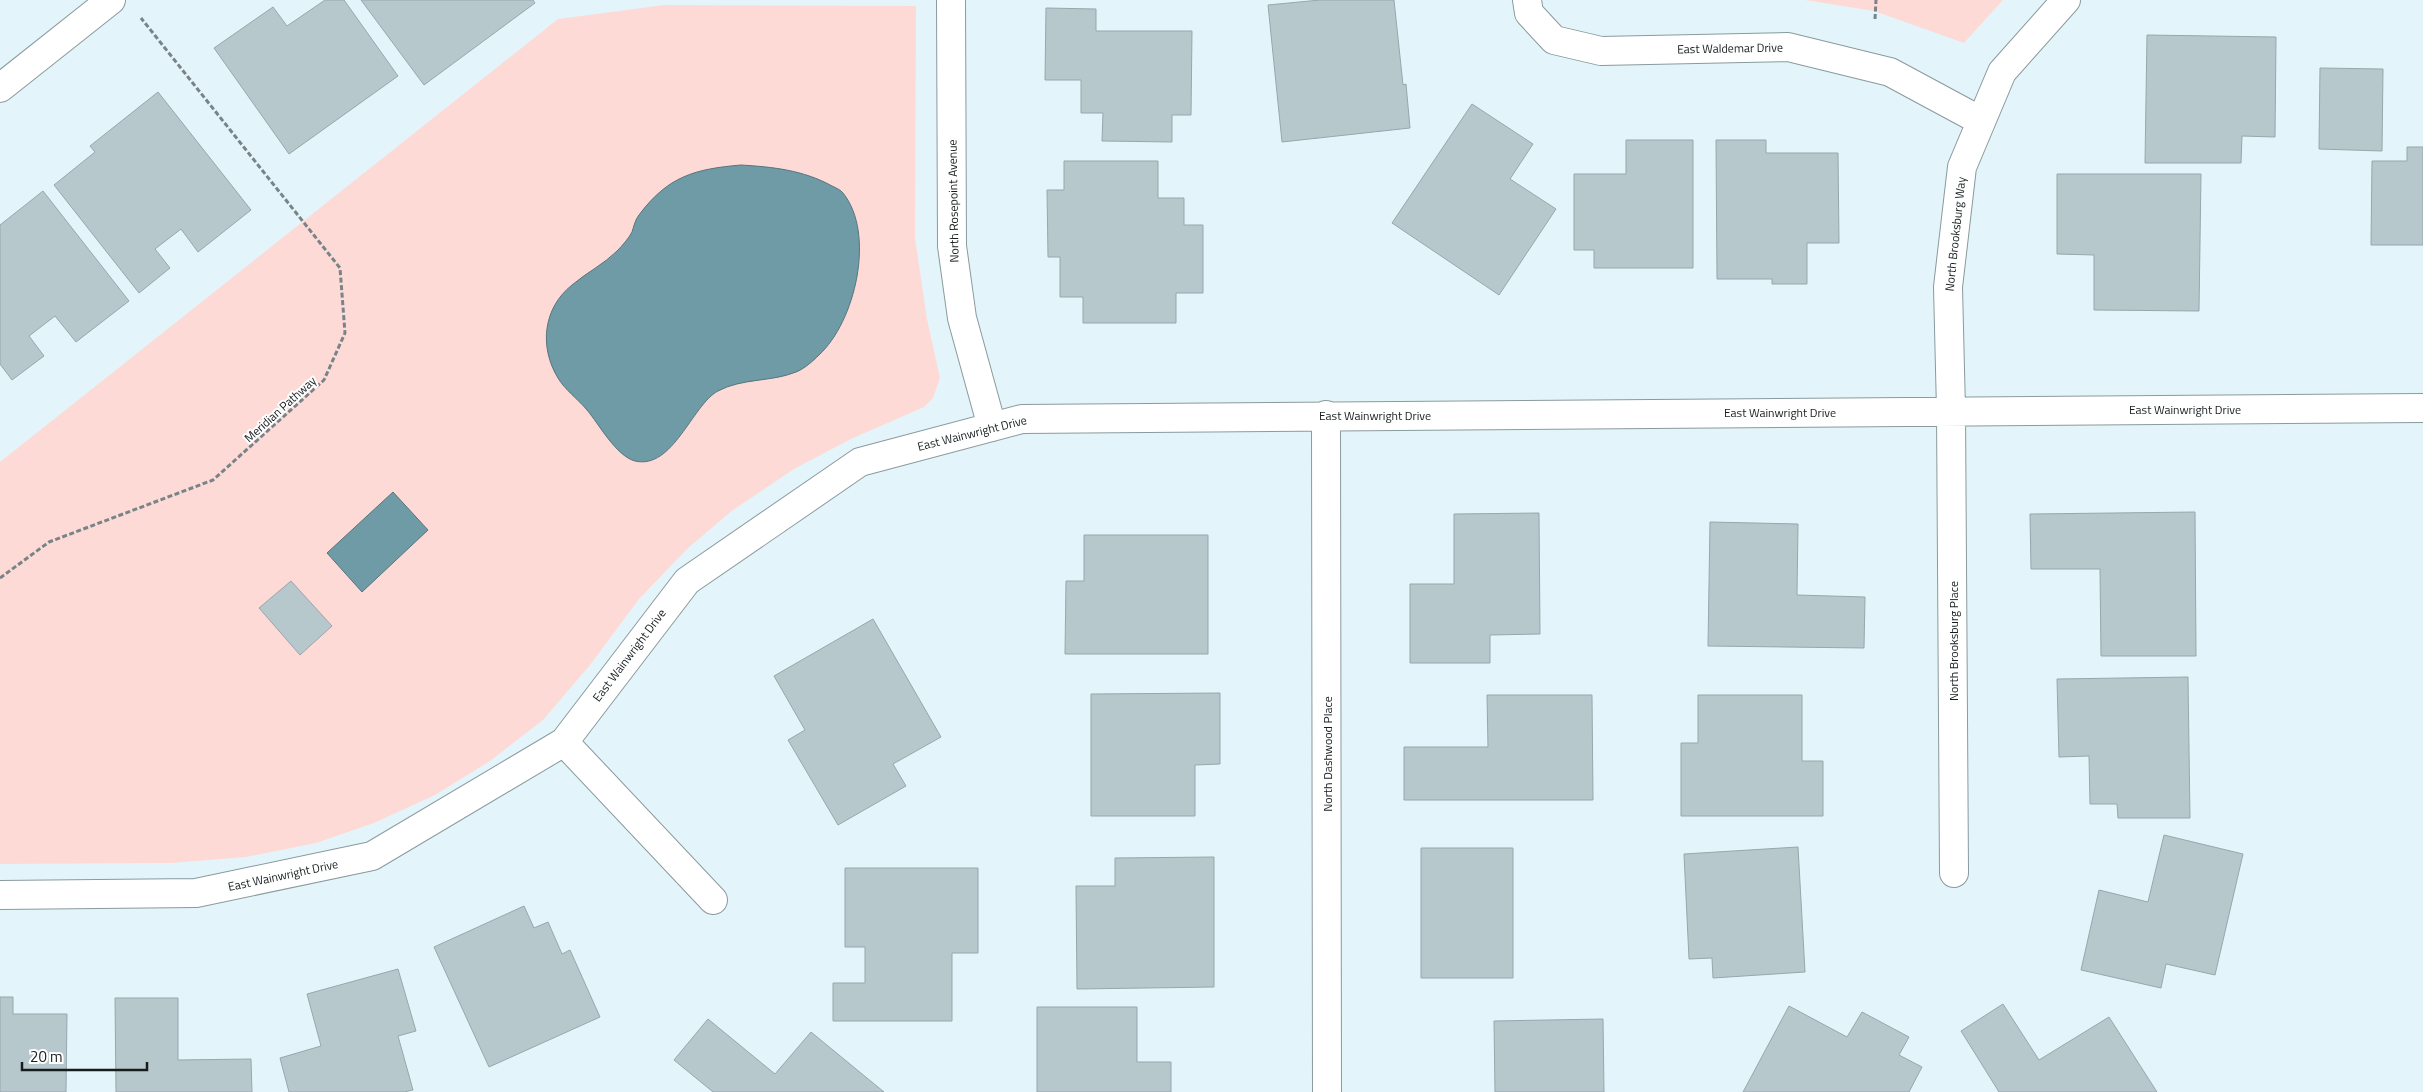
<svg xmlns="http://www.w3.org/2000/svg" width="2423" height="1092" font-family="'Titillium Web',sans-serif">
<rect width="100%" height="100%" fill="#e3f5fa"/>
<path fill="#fedad7" d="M1805,0H2003L1964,43L1874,11Z
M664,5L916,6L915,238L927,319L940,378L933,398L924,407L851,439L794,469L733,510L688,548L639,599L590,665L543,720L490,761L435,795L374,823L316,843L246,857L172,863L0,864V462L558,19Z"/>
<path fill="#6f9ba7" stroke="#55757e" d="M741,165C773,167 803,170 832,186C836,188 841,190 843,193C876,234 855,322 819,355C813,361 804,369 796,372C772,382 742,378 718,391C692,405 673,470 635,461C616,456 599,424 587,410C578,399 565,390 558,378C539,347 543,308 572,285C586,273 604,264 617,251C622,246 629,238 632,232C634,226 635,220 639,215C668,176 695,169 741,165Z
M393,492L428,530L362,592L327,553Z"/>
<path fill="#b7c8cd" stroke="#97a7ac" d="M325,0H344L398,76L289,154L214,48L273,7L287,26Z
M361,0H533L535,3L424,85Z
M1320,0H1394L1403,85L1406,84L1410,128L1282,142L1268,5Z
M1046,8L1096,9V31H1192L1191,115H1172V142L1102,141L1103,113H1081V80H1045Z
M2147,35L2276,37L2275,137L2242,136L2241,163H2145Z
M2320,68L2383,69L2382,151L2319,149Z
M158,92L251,210L198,252L181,229L155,249L170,268L139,293L54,185L95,152L90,146Z
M1472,104L1533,144L1510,179L1556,209L1499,295L1392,223Z
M1626,140H1693V268H1594V250H1574V174H1626Z
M1716,140H1766V153H1838L1839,243H1807V284H1772V279H1717Z
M2407,147H2423V245H2371L2372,161H2407Z
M1064,161H1158V198H1184V225H1203V293H1176V323H1083V297H1060V257H1048L1047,190H1064Z
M2057,174H2201L2199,311L2094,310V255L2057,254Z
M43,191L129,301L76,342L55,316L29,336L44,356L12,380L0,364V225Z
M2195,512L2196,656H2101L2100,569H2031L2030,514Z
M1539,513L1540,634L1490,635V663H1410V584H1454V514Z
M1710,522L1798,524L1797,595L1865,597L1864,648L1708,646Z
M1084,535H1208V654H1065L1066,581H1084Z
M291,581L332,626L300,655L259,608Z
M873,619L941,737L893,764L906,786L838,825L788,740L805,730L774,676Z
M2188,677L2190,818H2118L2117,804H2090L2089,756L2059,757L2057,679Z
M1220,693V764L1195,765V816H1091V694Z
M1487,695H1592L1593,800H1404V747H1488Z
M1698,695H1802V761H1823V816H1681V743H1698Z
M2164,835L2243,854L2215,975L2166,964L2161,988L2081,970L2099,890L2148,902Z
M1798,847L1805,972L1713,978L1712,958L1689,959L1684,854Z
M1421,848H1513V978H1421Z
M1214,857V987L1077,989L1076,886H1115V858Z
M845,868H978V953H952V1021H833V983H865V947H845Z
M524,906L534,928L548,922L562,954L570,950L600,1017L489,1067L434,947Z
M398,969L416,1031L398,1036L413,1090L404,1092H289L280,1058L321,1046L307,994Z
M0,997H13V1014H67L66,1092H0Z
M115,998H178V1060L251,1059L252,1092H116Z
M2003,1004L2039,1060L2109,1017L2157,1092H1999L1961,1031Z
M1789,1006L1847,1037L1862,1012L1909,1037L1899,1055L1922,1067L1909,1092H1743Z
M1037,1007H1137V1062H1171V1092H1037Z
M708,1019L775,1074L811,1032L884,1092H713L674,1060Z
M1603,1019L1604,1092H1495L1494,1021Z"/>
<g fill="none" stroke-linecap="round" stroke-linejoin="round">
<defs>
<path id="minor" d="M951,0L952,246L962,318L992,427
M1527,0L1529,13L1554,40L1601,51L1788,47L1890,72L1981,121
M0,88L111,0
M1326,415L1327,1092
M564,742L713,900
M1954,873L1951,410L1948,287L1962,167L2002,72L2066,0
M0,895L196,893L372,856L564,742L687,581L860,462L1022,419L2423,408"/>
</defs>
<use href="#minor" stroke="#8a9a9e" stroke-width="30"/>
<path stroke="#788487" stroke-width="3" stroke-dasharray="5 2.5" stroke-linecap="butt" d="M1875,19L1876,0
M0,578L49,542L213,480L324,380L345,333L340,268L141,18"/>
<use href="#minor" stroke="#fff" stroke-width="28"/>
</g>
<g text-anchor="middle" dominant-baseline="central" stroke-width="4" stroke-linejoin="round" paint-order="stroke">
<g font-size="12" fill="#171d1f" stroke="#fefefe">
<text transform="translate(1730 48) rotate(-1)">East Waldemar Drive</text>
<text transform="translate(953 201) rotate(-91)">North Rosepoint Avenue</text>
<text transform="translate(1955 234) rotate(-84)">North Brooksburg Way</text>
<text transform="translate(280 409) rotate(-42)">Meridian Pathway</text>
<text x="2185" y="409">East Wainwright Drive</text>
<text x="1780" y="412">East Wainwright Drive</text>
<text x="1375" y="415">East Wainwright Drive</text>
<text transform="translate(972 433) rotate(-14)">East Wainwright Drive</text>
<text transform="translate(1953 641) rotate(-90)">North Brooksburg Place</text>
<text transform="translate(629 655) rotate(-53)">East Wainwright Drive</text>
<text transform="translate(1327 754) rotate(-90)">North Dashwood Place</text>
<text transform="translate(283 875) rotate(-12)">East Wainwright Drive</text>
</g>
</g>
<path d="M22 1062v8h125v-8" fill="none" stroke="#171d1f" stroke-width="2.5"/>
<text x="30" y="1062" font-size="15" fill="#171d1f" stroke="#fefefe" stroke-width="4" paint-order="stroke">20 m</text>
</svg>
